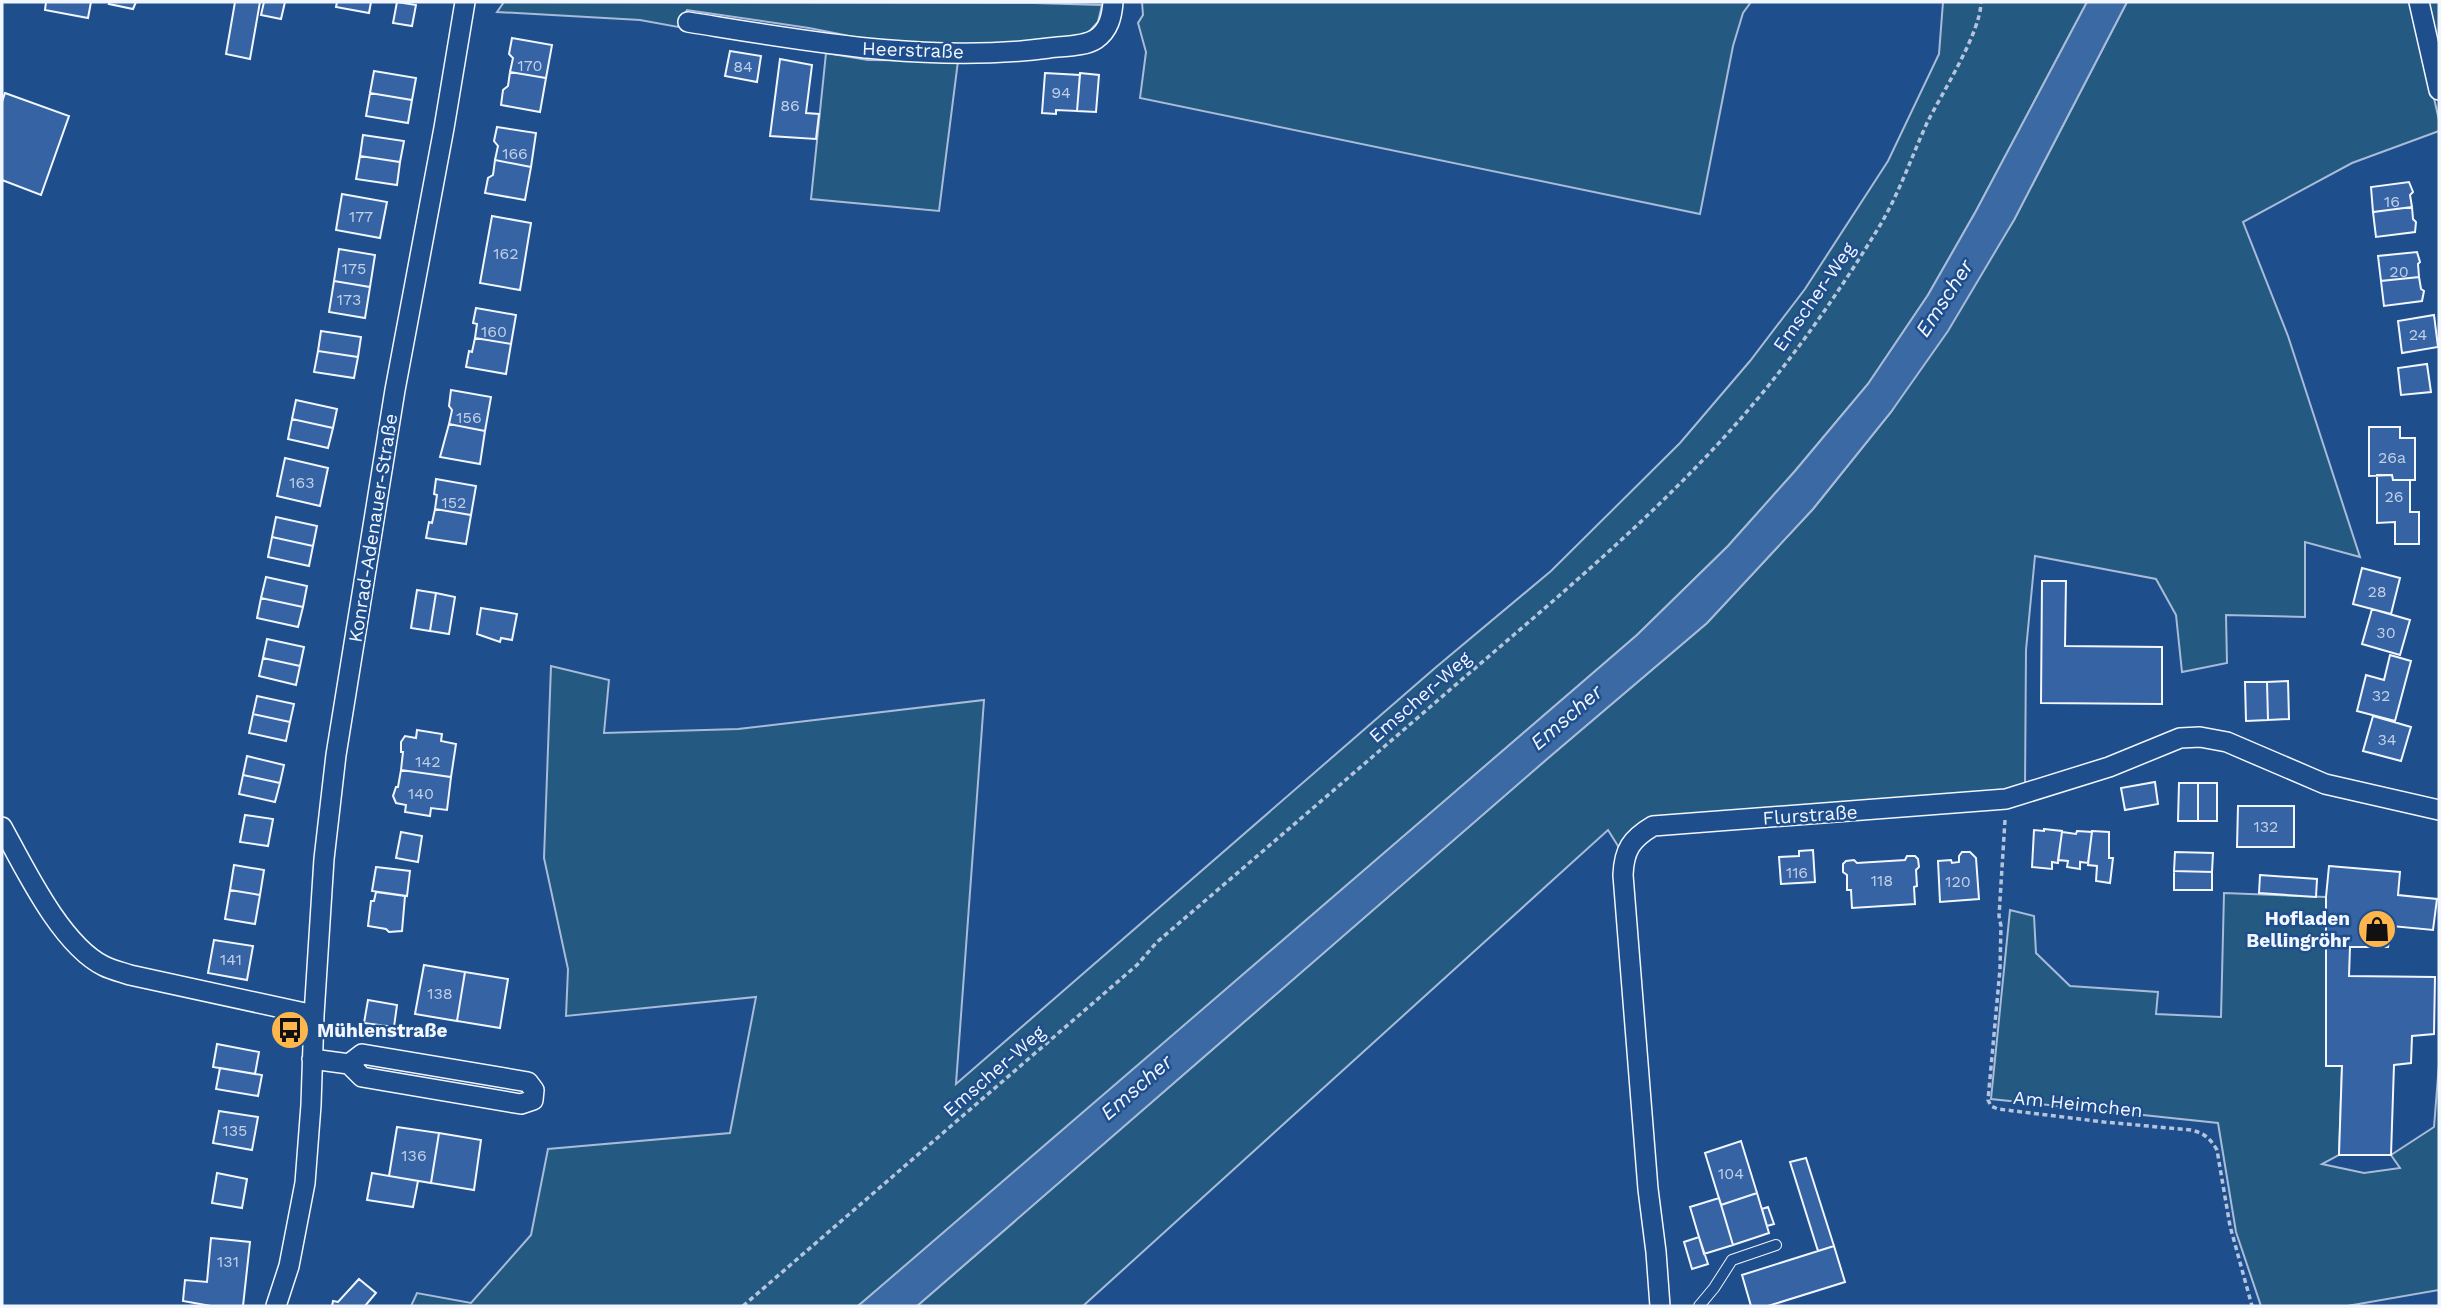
<svg xmlns="http://www.w3.org/2000/svg" width="2441" height="1308" font-family="'Work Sans',sans-serif">
<rect width="100%" height="100%" fill="#1f4e8c"/>
<path fill="#245a82" stroke="#a8bbd7" stroke-width="2" d="M504,2L1034,3L1102,5L1098,22L1086,35L991,47L890,44L809,28L687,10L678,27L640,20L497,12Z
M1142,2H1751L1743,13L1733,46L1700,214L1140,98L1146,52L1138,23L1143,15Z
M1943,2H2087L1976,211L1928,295L1868,384L1795,471L1728,546L1637,635L934,1242L858,1306H411L417,1293L471,1303L531,1235L548,1149L730,1133L756,997L566,1016L568,969L544,858L551,666L609,680L604,733L738,729L984,700L956,1084L1435,668L1551,571L1680,443L1750,361L1805,289L1888,161L1939,54Z
M2127,2H2412L2439,120V131L2352,163L2243,222L2288,336L2360,557L2305,542V617L2226,615L2227,663L2182,672L2176,615L2156,579L2035,556L2026,650L2025,788L1653,824L1623,854L1608,830L1083,1306H917L1547,759L1707,623L1813,509L1891,412L2014,220Z
M2424,2H2439V74Z
M826,53L868,60L958,61L939,211L811,199Z
M2224,893L2326,897L2327,1066H2342L2339,1155L2322,1164L2364,1173L2400,1168L2391,1155L2434,1127L2439,1064V1290L2347,1306H2261L2236,1232L2218,1123L1991,1099L2010,910L2034,916L2036,953L2070,986L2158,992L2156,1014L2221,1017Z"/>
<path fill="#3b69a3" stroke="#a8bbd7" stroke-width="2" d="M2087,2H2127L2014,220L1948,331L1891,412L1813,509L1707,623L1547,759L917,1306H858L1637,635L1728,546L1795,471L1868,384L1928,295L1976,211Z"/>
<path fill="#3563a3" stroke="#f2f6ff" stroke-width="2" d="M46,2H91L88,18L45,10Z
M110,2H136L133,9L109,4Z
M235,2H260L250,59L226,54Z
M264,2H285L281,19L261,15Z
M337,2H371L369,13L336,7Z
M397,2L416,5L412,26L393,23Z
M512,38L552,45L546,78L510,72L513,58L509,54Z
M730,51L761,56L757,82L725,76Z
M780,59L812,65L806,113L819,114L816,139L770,136Z
M374,71L416,78L412,100L370,93Z
M510,72L546,78L540,112L501,105L503,90L508,86Z
M1045,73L1080,75L1077,111L1056,110V114L1042,113Z
M1080,73L1099,75L1096,112L1077,111Z
M5,93L69,116L41,195L2,180V102Z
M370,93L412,100L408,123L366,116Z
M497,127L536,133L531,167L495,160L498,146L494,141Z
M363,135L404,141L400,162L360,156Z
M360,156L400,162L397,185L356,179Z
M495,160L531,167L525,200L485,193L488,178L493,175Z
M2409,182L2413,192L2410,195L2412,207L2373,212L2371,187Z
M342,194L387,202L380,238L336,230Z
M2412,207L2413,219L2416,222L2415,232L2376,237L2373,212Z
M492,216L531,223L520,290L480,283Z
M339,249L375,255L370,287L334,281Z
M2417,252L2420,262L2418,264L2419,277L2381,281L2378,256Z
M2419,277L2421,289L2424,291L2422,301L2384,306L2381,281Z
M334,281L370,287L365,318L329,312Z
M476,308L516,315L511,344L475,338L477,324L473,323Z
M2434,315L2438,347L2402,353L2398,321Z
M321,331L361,337L358,357L318,351Z
M475,338L511,344L506,374L466,367L469,351L472,352Z
M318,351L358,357L354,378L314,372Z
M2427,364L2431,392L2401,395L2398,368Z
M451,390L491,397L485,431L449,424L452,410L449,406Z
M296,400L337,409L333,428L292,419Z
M292,419L333,428L328,448L288,439Z
M449,424L485,431L480,464L440,457Z
M2369,427H2400V438H2415V480H2393L2392,475L2369,476Z
M285,458L328,468L320,506L277,496Z
M2377,475H2392L2393,480H2410V512H2419V544H2395V522L2377,523Z
M436,479L476,486L471,515L435,509L437,495L434,494Z
M435,509L471,515L466,544L426,538L429,522L432,523Z
M276,517L317,526L313,546L272,537Z
M272,537L313,546L309,566L268,557Z
M2362,568L2400,578L2391,614L2353,604Z
M266,577L307,586L303,607L261,598Z
M2042,581H2066L2065,646L2162,647V704L2041,703Z
M417,590L436,593L430,631L411,628Z
M436,593L455,597L449,634L430,631Z
M261,598L303,607L298,627L257,618Z
M481,608L517,614L512,640L501,638L500,642L477,634Z
M2372,609L2410,620L2400,655L2362,644Z
M267,639L304,647L300,666L263,658Z
M2390,655L2411,661L2395,721L2357,711L2366,675L2384,680Z
M263,658L300,666L296,685L259,676Z
M2288,681L2289,719L2268,720L2267,682Z
M2245,682H2267L2268,720L2246,721Z
M257,696L294,704L290,722L253,714Z
M253,714L290,722L286,741L249,733Z
M2373,716L2411,727L2401,761L2363,751Z
M417,730L442,734L441,741L456,744L451,777L401,770L403,752H401V742L405,736L416,738Z
M247,756L284,765L280,783L243,775Z
M401,770L451,777L447,810L431,808L430,816L405,812L406,805L396,803L393,796L396,787H398Z
M243,775L280,783L275,802L239,794Z
M2155,782L2158,804L2125,810L2121,788Z
M2179,783H2198V821H2178Z
M2198,783H2217V821H2198Z
M2238,806H2294V847H2237Z
M245,815L273,819L268,846L240,842Z
M2044,829L2062,831L2058,863L2052,862V869L2032,867L2034,830L2044,831Z
M2077,831L2092,832L2088,863L2080,862V869L2067,867L2068,861L2058,860L2062,832L2076,834Z
M2092,831L2109,832V858H2113L2110,883L2096,881L2097,866L2088,865Z
M401,832L422,836L418,862L396,858Z
M1813,850L1815,882L1781,884L1779,857L1799,856V851Z
M1962,852H1970L1976,858L1979,899L1940,902L1938,861L1951,860L1952,863L1959,862V856Z
M2175,852L2213,853L2212,872L2174,871Z
M1907,856H1915L1918,859L1919,867L1916,870L1917,886L1914,887L1915,904L1852,908L1851,890H1847V875L1843,872V864L1846,861L1854,860L1857,863L1905,860Z
M234,865L264,870L260,895L230,890Z
M2329,866L2400,872L2398,895L2437,899L2433,930L2392,926L2388,947H2350L2349,976L2435,977L2434,1034L2412,1036L2411,1063L2394,1065L2391,1155H2339L2342,1066H2326V897Z
M376,867L410,871L407,896L372,891Z
M2174,871L2212,872V890H2174Z
M2260,875L2317,879L2316,897L2259,893Z
M230,890L260,895L255,924L225,919Z
M376,892L405,896L402,931L389,932L386,929L368,926L371,901H374Z
M214,940L253,946L247,980L208,973Z
M424,965L465,972L457,1021L415,1014Z
M465,972L508,979L500,1028L457,1021Z
M368,1000L397,1005L394,1027L364,1023Z
M217,1044L259,1052L255,1074L213,1067Z
M220,1068L262,1075L258,1096L216,1089Z
M219,1111L258,1117L252,1150L213,1143Z
M397,1127L439,1133L431,1183L389,1176Z
M439,1133L481,1140L474,1190L431,1183Z
M1741,1141L1757,1193L1721,1205L1705,1153Z
M1806,1158L1834,1246L1818,1251L1790,1162Z
M217,1173L247,1179L242,1208L212,1203Z
M372,1173L418,1181L413,1207L367,1200Z
M1757,1193L1769,1233L1733,1245L1721,1205Z
M1719,1198L1733,1245L1704,1254L1690,1207Z
M1768,1207L1774,1224L1767,1226L1762,1209Z
M1699,1237L1708,1264L1692,1269L1684,1242Z
M211,1238L250,1242L243,1306H211L183,1301L185,1280L207,1282Z
M1834,1246L1845,1282L1768,1306H1751L1742,1275Z
M359,1279L376,1293L365,1306H332L333,1301L338,1302Z"/>
<g fill="none" stroke-linecap="round" stroke-linejoin="round">
<defs>
<path id="lane" d="M1699,1306L1714,1288L1732,1260L1776,1245"/>
<path id="street" d="M2419,2L2439,90
M688,22C807,41 929,64 1049,48C1063,46 1084,47 1096,39C1109,30 1112,16 1113,2
M2,827C24,867 61,945 104,966C112,970 121,972 130,975L314,1015
M312,1059L349,1064L362,1077L521,1104L533,1100L534,1090L528,1082L362,1054L349,1064
M276,1306L289,1266L305,1183L311,1105L314,1015L324,859L336,755L395,390L444,128L465,2
M1660,1306L1656,1252L1648,1189L1623,875C1624,850 1631,839 1653,826L2006,799L2109,767L2180,738L2200,737L2227,742L2325,784L2439,810"/>
</defs>
<use href="#lane" stroke="#f2f6ff" stroke-width="12"/>
<use href="#street" stroke="#f2f6ff" stroke-width="22"/>
<path stroke="#b3c4dc" stroke-width="3.5" stroke-dasharray="5 3.5" stroke-linecap="butt" d="M2005,820L1999,916L2001,926L2000,969L1988,1100L1991,1106L1998,1109L2104,1122L2191,1130C2204,1133 2210,1138 2217,1150L2230,1226L2252,1306
M743,1306L1137,965L1157,942C1256,857 1354,773 1452,688C1547,606 1644,526 1728,433C1785,370 1835,299 1879,227C1899,194 1911,158 1927,123C1942,93 1981,32 1981,2"/>
<use href="#lane" stroke="#1f4e8c" stroke-width="10"/>
<use href="#street" stroke="#1f4e8c" stroke-width="19"/>
</g>
<defs>
<symbol id="shop-disc" viewBox="-11 -11 22 22"><circle r="9.5" fill="#ffb74d" stroke="#1f4e8c"/><path d="M-5-2.5h2.3a2.7 3.5 0 0 1 5.4 0H5L5.5 6h-11ZM-1.5-2.5h3a1.5 2.3 0 0 0-3 0Z" fill="#111"/></symbol>
<symbol id="bus-disc" viewBox="-11 -11 22 22"><circle r="9.5" fill="#ffb74d" stroke="#1f4e8c"/><path d="M-5-6H5V4H4V6H2V4H-2V6H-4V4H-5ZM-3.5-4V0h7V-4ZM-3.5 1.2v1.5H-2V1.2ZM2 1.2v1.5H3.5V1.2Z" fill="#111"/></symbol>
</defs>
<g fill-rule="evenodd">
<use href="#shop-disc" x="2355" y="907" width="44" height="44"/>
<use href="#bus-disc" x="268" y="1008" width="44" height="44"/>
</g>
<g text-anchor="middle" dominant-baseline="central" stroke-width="5" stroke-linejoin="round" paint-order="stroke">
<g font-size="16" fill="#c3d1e8">
<text x="530" y="65">170</text>
<text x="743" y="66">84</text>
<text x="1061" y="92">94</text>
<text x="790" y="105">86</text>
<text x="515" y="153">166</text>
<text x="2392" y="201">16</text>
<text x="361" y="216">177</text>
<text x="506" y="253">162</text>
<text x="354" y="268">175</text>
<text x="2399" y="271">20</text>
<text x="349" y="299">173</text>
<text x="494" y="331">160</text>
<text x="2418" y="334">24</text>
<text x="469" y="417">156</text>
<text x="2392" y="457">26a</text>
<text x="302" y="482">163</text>
<text x="2394" y="496">26</text>
<text x="454" y="502">152</text>
<text x="2377" y="591">28</text>
<text x="2386" y="632">30</text>
<text x="2381" y="695">32</text>
<text x="2387" y="739">34</text>
<text x="428" y="761">142</text>
<text x="421" y="793">140</text>
<text x="2266" y="826">132</text>
<text x="1797" y="872">116</text>
<text x="1882" y="880">118</text>
<text x="1958" y="881">120</text>
<text x="231" y="959">141</text>
<text x="440" y="993">138</text>
<text x="235" y="1130">135</text>
<text x="414" y="1155">136</text>
<text x="1731" y="1173">104</text>
<text x="228" y="1261">131</text>
</g>
<g font-size="19" fill="#f2f6ff" stroke="#1f4e8c">
<text transform="translate(913 50) rotate(2)">Heerstraße</text>
<text transform="translate(1814 297) rotate(-55)">Emscher-Weg</text>
<text transform="translate(373 528) rotate(-81)">Konrad-Adenauer-Straße</text>
<text transform="translate(1420 697) rotate(-41)">Emscher-Weg</text>
<text transform="translate(1810 815) rotate(-4)">Flurstraße</text>
<text transform="translate(994 1071) rotate(-41)">Emscher-Weg</text>
<text transform="translate(2078 1104) rotate(6)">Am Heimchen</text>
</g>
<g font-size="19" font-weight="bold" fill="#f2f6ff" stroke="#1f4e8c" text-anchor="end">
<text x="2350" y="918">Hofladen<tspan x="2350" dy="22">Bellingröhr</tspan></text>
<text x="317" y="1030" text-anchor="start">Mühlenstraße</text>
</g>
<g font-size="21" font-style="italic" fill="#f2f6ff" stroke="#1f4e8c">
<text transform="translate(1944 298) rotate(-57)">Emscher</text>
<text transform="translate(1566 717) rotate(-41)">Emscher</text>
<text transform="translate(1136 1087) rotate(-41)">Emscher</text>
</g>
</g>
<rect width="2441" height="1308" fill="none" stroke="#f2f6ff" stroke-width="7"/>
</svg>
